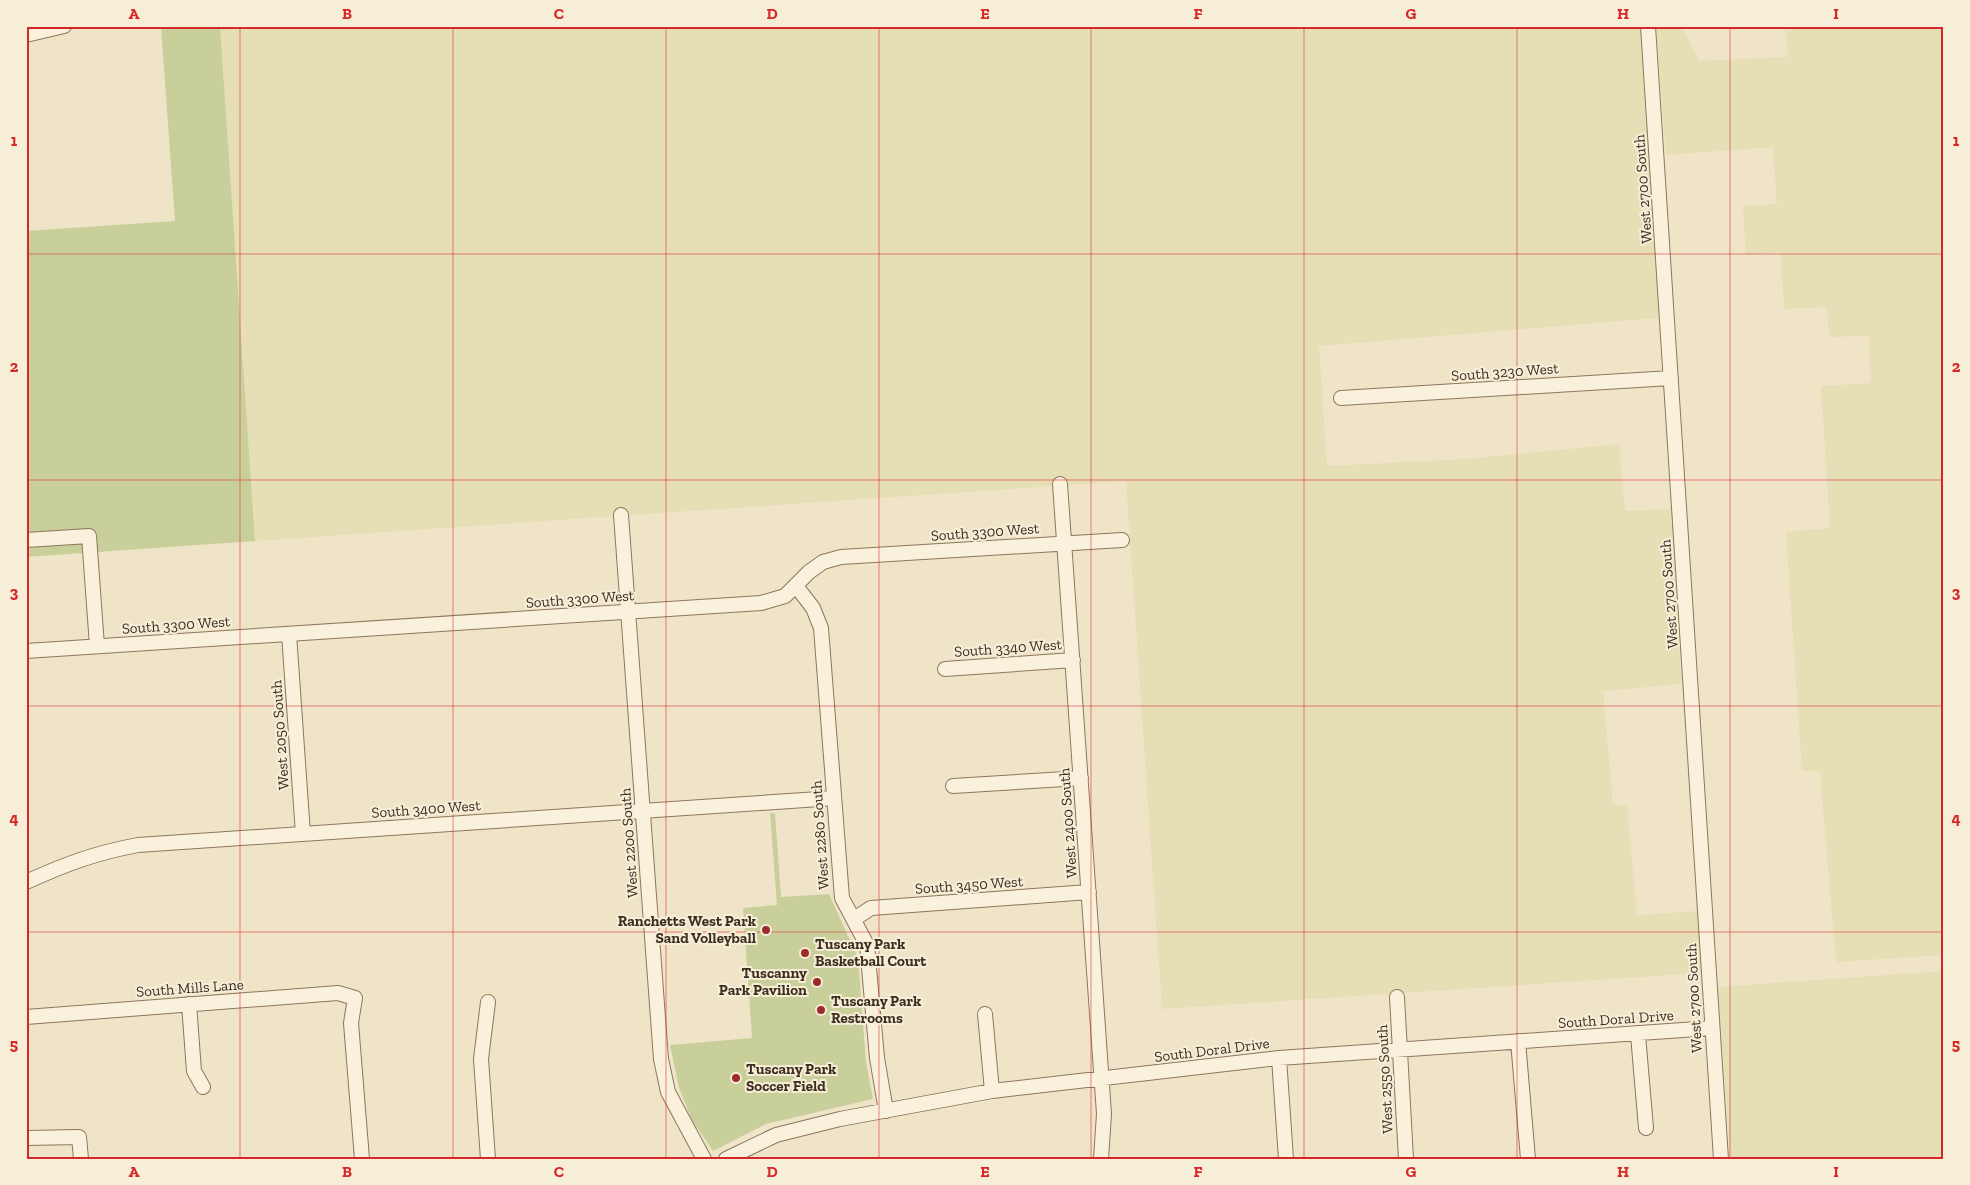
<svg xmlns="http://www.w3.org/2000/svg" width="1970" height="1185" font-family="'Zilla Slab',serif">
<rect width="100%" height="100%" fill="#f0e4c8"/>
<path fill="#e6deb5" d="M220,26H1643L1667,317L1319,346L1327,466L1466,459L1619,444L1625,511L1672,509L1681,684L1603,691L1613,805H1627L1637,915L1698,911L1701,973L1162,1009L1126,481L255,541Z
M1785,26H1944V955L1836,962L1820,771H1802L1786,532L1830,528L1821,386L1871,383L1869,336L1829,337L1827,307L1784,309L1781,253L1746,255L1743,206L1777,204L1773,147L1666,155L1656,29L1682,28L1700,61L1788,57Z
M1944,971V1159H1730L1718,987Z"/>
<path fill="#c9cf9b" d="M220,26L255,541L26,557V231L175,221L161,27Z
M770,813H775L781,897L829,894L858,958L866,1062L873,1099L766,1124L713,1151L692,1120L679,1088L670,1045L752,1038L743,908L777,905Z"/>
<g fill="none" stroke-linecap="round" stroke-linejoin="round">
<defs>
<path id="minor" d="M1648,26L1721,1159
M26,35L64,26
M1341,398L1671,378
M1060,484L1104,1114L1101,1159
M621,515L661,1059L668,1092L704,1159
M26,540L89,536L97,646
M796,586L813,608L821,628L842,898L867,945L877,1058L886,1111
M289,634L303,834
M26,651L761,603L785,596L809,572L823,562L841,557L1122,540
M945,669L1073,660
M953,786L1081,778
M26,882C66,864 95,853 138,845L834,798
M854,919L871,908L1089,892
M1397,997L1406,1159
M189,1004L194,1071L203,1087
M985,1014L992,1091
M26,1017L338,993L355,998L351,1023L362,1159
M1638,1035L1646,1128
M1518,1041L1528,1159
M1279,1058L1286,1159
M26,1138L79,1137L81,1159
M488,1159L481,1059L488,1002
M726,1159L776,1135L840,1119L992,1091L1279,1058L1712,1028"/>
</defs>
<use href="#minor" stroke="#8d765c" stroke-width="16"/>
<use href="#minor" stroke="#faf1dc" stroke-width="14"/>
</g>
<path fill="none" stroke="#d62828" stroke-width="1" stroke-opacity="0.55" d="M240,26V1159M453,26V1159M666,26V1159M879,26V1159M1091,26V1159M1304,26V1159M1517,26V1159M1730,26V1159M26,254H1944M26,480H1944M26,706H1944M26,932H1944"/>
<g fill="#9e2a2b" stroke="#f7eed8" stroke-width="2">
<circle cx="766" cy="930" r="5"/>
<circle cx="805" cy="953" r="5"/>
<circle cx="817" cy="982" r="5"/>
<circle cx="821" cy="1010" r="5"/>
<circle cx="736" cy="1078" r="5"/>
</g>
<g text-anchor="middle" dominant-baseline="central" stroke-width="4" stroke-linejoin="round" paint-order="stroke">
<g font-size="15" fill="#3d2e20" stroke="#f7eed8">
<text transform="translate(1643 189) rotate(-94)">West 2700 South</text>
<text transform="translate(1505 372) rotate(-4)">South 3230 West</text>
<text transform="translate(985 532) rotate(-4)">South 3300 West</text>
<text transform="translate(1669 594) rotate(-94)">West 2700 South</text>
<text transform="translate(580 599) rotate(-4)">South 3300 West</text>
<text transform="translate(176 625) rotate(-4)">South 3300 West</text>
<text transform="translate(1008 648) rotate(-4)">South 3340 West</text>
<text transform="translate(280 735) rotate(-94)">West 2050 South</text>
<text transform="translate(426 809) rotate(-4)">South 3400 West</text>
<text transform="translate(1068 823) rotate(-94)">West 2400 South</text>
<text transform="translate(820 835) rotate(-94)">West 2280 South</text>
<text transform="translate(629 843) rotate(-94)">West 2200 South</text>
<text transform="translate(969 885) rotate(-4)">South 3450 West</text>
<text transform="translate(190 988) rotate(-4)">South Mills Lane</text>
<text transform="translate(1694 998) rotate(-93)">West 2700 South</text>
<text transform="translate(1616 1019) rotate(-4)">South Doral Drive</text>
<text transform="translate(1212 1050) rotate(-7)">South Doral Drive</text>
<text transform="translate(1385 1079) rotate(-93)">West 2550 South</text>
</g>
<g font-size="15" font-weight="bold" fill="#3d2e20" stroke="#f7eed8" text-anchor="start">
<text x="756" y="921" text-anchor="end">Ranchetts West Park<tspan x="756" dy="17">Sand Volleyball</tspan></text>
<text x="815" y="944">Tuscany Park<tspan x="815" dy="17">Basketball Court</tspan></text>
<text x="807" y="973" text-anchor="end">Tuscanny<tspan x="807" dy="17">Park Pavilion</tspan></text>
<text x="831" y="1001">Tuscany Park<tspan x="831" dy="17">Restrooms</tspan></text>
<text x="746" y="1069">Tuscany Park<tspan x="746" dy="17">Soccer Field</tspan></text>
</g>
</g>
<rect width="1970" height="1185" fill="none" stroke="#f7eed8" stroke-width="55"/>
<rect x="28" y="28" width="1914" height="1130" fill="none" stroke="#d62828" stroke-width="2"/>
<g font-size="16" text-anchor="middle" font-weight="bold" fill="#d62828">
<text x="134" y="19">A</text>
<text x="347" y="19">B</text>
<text x="559" y="19">C</text>
<text x="772" y="19">D</text>
<text x="985" y="19">E</text>
<text x="1198" y="19">F</text>
<text x="1411" y="19">G</text>
<text x="1623" y="19">H</text>
<text x="1836" y="19">I</text>
<text x="14" y="146">1</text>
<text x="1956" y="146">1</text>
<text x="14" y="372">2</text>
<text x="1956" y="372">2</text>
<text x="14" y="598">3</text>
<text x="1956" y="598">3</text>
<text x="14" y="824">4</text>
<text x="1956" y="824">4</text>
<text x="14" y="1050">5</text>
<text x="1956" y="1050">5</text>
<text x="134" y="1177">A</text>
<text x="347" y="1177">B</text>
<text x="559" y="1177">C</text>
<text x="772" y="1177">D</text>
<text x="985" y="1177">E</text>
<text x="1198" y="1177">F</text>
<text x="1411" y="1177">G</text>
<text x="1623" y="1177">H</text>
<text x="1836" y="1177">I</text>
</g>
</svg>
